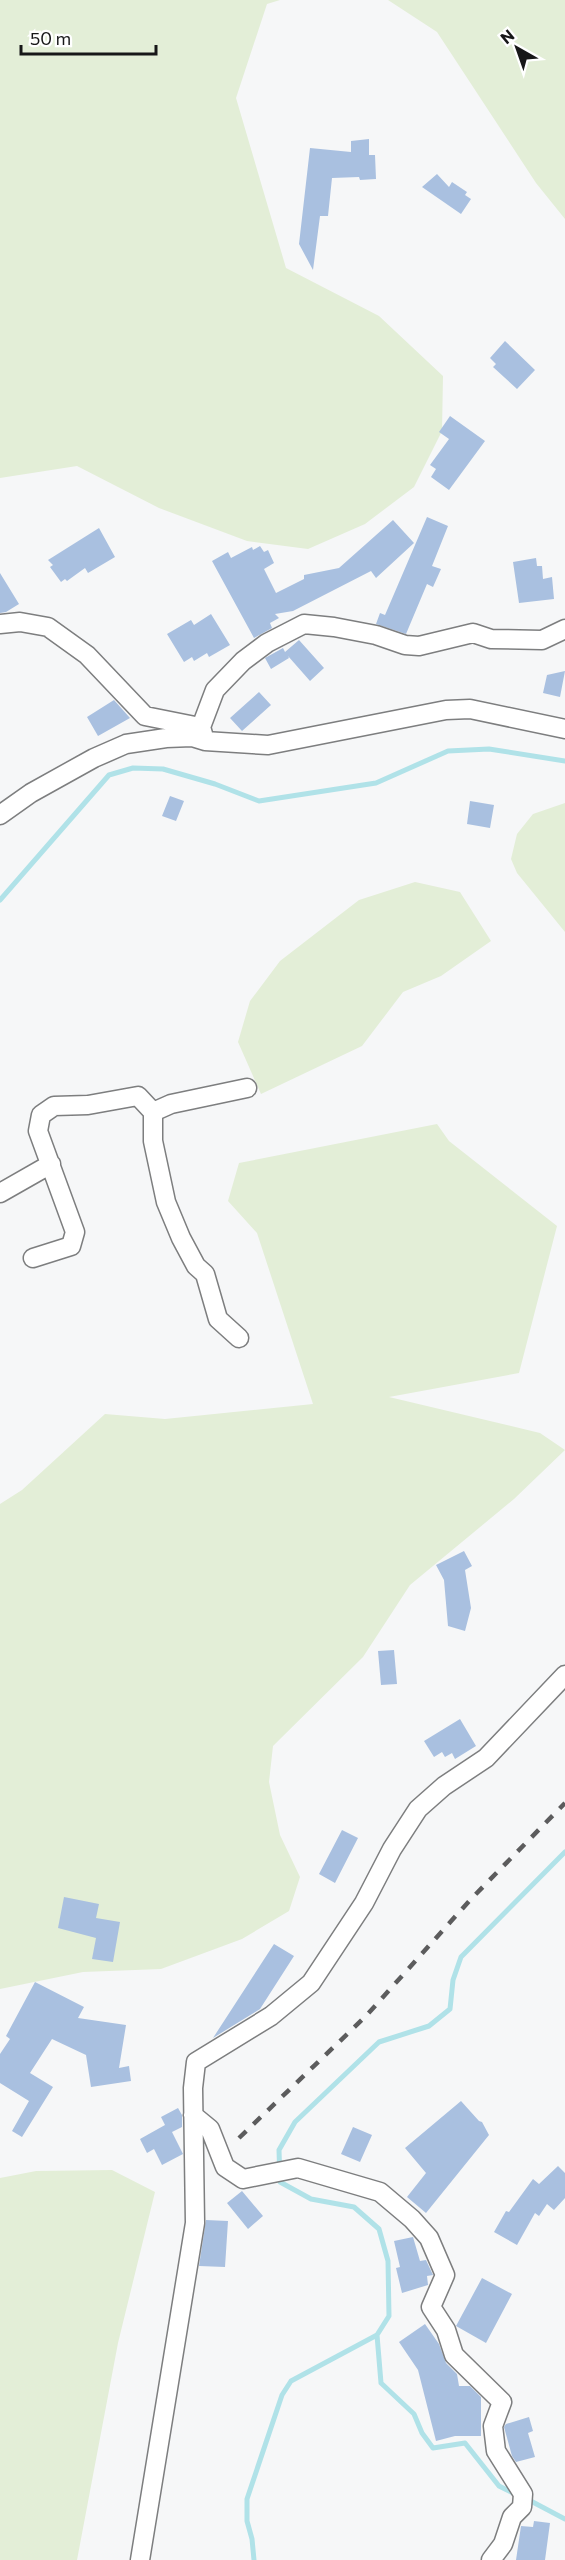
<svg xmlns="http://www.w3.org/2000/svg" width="565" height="2560" font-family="Commissioner,sans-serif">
<rect width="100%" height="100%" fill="#f6f7f8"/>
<path fill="#e3eed7" d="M0,0H280L267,4L236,98L286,268L379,316L443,376L442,431L414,487L365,524L308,549L247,541L159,508L77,466L0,478Z
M388,0H565V219L536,183L437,32Z
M565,803V932L517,873L511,859L517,834L533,814Z
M415,882L460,892L491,941L441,976L403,992L362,1046L261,1094L238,1042L250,1001L280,961L359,900Z
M437,1124L449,1141L557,1226L519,1373L389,1397L540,1433L565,1450L514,1499L410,1585L363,1657L273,1746L269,1782L280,1835L300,1877L289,1911L242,1939L161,1969L83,1972L0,1989V1504L22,1490L105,1414L165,1419L313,1404L257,1233L228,1201L239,1163Z
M112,2170L155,2192L118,2343L77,2560H0V2178L36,2171Z"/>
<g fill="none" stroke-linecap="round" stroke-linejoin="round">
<path stroke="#b0e2e8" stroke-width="5" d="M0,900L109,775L133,768L163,769L215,784L259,801L376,783L448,751L489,749L565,761
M377,2335L381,2383L414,2414L422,2433L433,2448L465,2443L499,2486L515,2494
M527,2499L565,2519
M254,2560L252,2539L247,2521V2499L282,2395L291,2381L377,2335L389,2316L388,2261L379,2229L354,2207L311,2199L280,2182L279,2150L295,2122L379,2042L429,2026L450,2009L453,1980L461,1957L565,1852"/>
</g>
<path fill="#a9c0e0" d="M369,139V155H375L376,179L360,180L359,177L332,178L328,216H320L313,270L299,244L310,148L351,152V141Z
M437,174L449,187L452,182L467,192L465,195L471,199L461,214L422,187Z
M505,341L535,370L517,389L493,367L496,364L490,358Z
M450,416L485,441L449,490L431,477L436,469L430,465L449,439L439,432Z
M427,517L448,526L432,566L441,569L433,587L427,584L406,634L376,624L380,613L385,615Z
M393,520L414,543L376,578L371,571L293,611L275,614L279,618L270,623L272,628L254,638L212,561L228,552L231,558L252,547L253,550L260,546L264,552L268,550L274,563L264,569L276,593L304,579V575L339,568Z
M99,528L115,557L88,573L85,568L67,581L65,579L61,582L50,567L53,565L48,560Z
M536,558L537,566H542L543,579L552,577L554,599L519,603L513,562Z
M0,573L19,604L6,612L0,613Z
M211,614L230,645L209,657L207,653L194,661L192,657L184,662L167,634L191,620L194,625Z
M299,640L324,668L310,681L288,656L289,658L271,669L265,658L283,648L285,652Z
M565,671L560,697L543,693L547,675Z
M259,692L271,705L242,731L230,718Z
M114,700L130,718L98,736L87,717Z
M170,796L184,801L176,821L162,816Z
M470,801L494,805L490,828L467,824Z
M464,1551L472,1566L465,1570L471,1608L465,1631L448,1626L444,1580L436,1565Z
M394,1650L397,1684L381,1685L378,1651Z
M460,1719L476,1746L455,1759L452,1753L445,1757L442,1752L434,1757L424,1741Z
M342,1830L358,1838L335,1883L319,1874Z
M64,1897L99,1904L96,1918L120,1922L113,1962L92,1959L96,1938L58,1928Z
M274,1944L294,1956L260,2009L213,2038Z
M35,1982L84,2007L78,2018L126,2025L119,2068L129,2066L131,2081L91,2087L86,2055L52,2039L30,2073L53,2087L22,2137L12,2131L29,2101L0,2083V2054L10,2039L6,2036Z
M461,2101L479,2121L482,2122L489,2135L426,2213L407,2197L426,2173L405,2148Z
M178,2108L182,2115V2127L172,2132L183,2154L162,2165L154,2149L147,2153L140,2139L165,2125L161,2117Z
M353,2127L372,2135L360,2162L341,2154Z
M558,2166L565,2173V2198L554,2210L547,2204L539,2216L535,2213L517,2245L494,2232L506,2211L509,2212L533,2179L539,2184Z
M242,2191L263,2216L248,2229L227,2203Z
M206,2220L228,2221L225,2267L199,2266Z
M413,2237L420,2261L426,2260L433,2275L427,2276L428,2285L402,2293L396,2268L400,2267L394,2241Z
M482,2278L512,2294L486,2343L456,2326Z
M425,2324L439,2344L446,2363L457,2374L459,2386H470L481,2397V2436H455L436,2441L418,2370L399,2342Z
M529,2417L533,2431L528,2433L535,2457L516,2462L512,2456L504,2427L506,2424Z
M534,2521L550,2523L545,2560H516L521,2526L533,2527Z"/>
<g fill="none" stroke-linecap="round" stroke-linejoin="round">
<defs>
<path id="minor" d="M0,624L20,622L48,627L87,655L145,716L195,726L192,737
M205,741L201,727L215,690L243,661L267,643L304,624L334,627L376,635L405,645L419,646L473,633L491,639L542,640L565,629
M0,815L31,793L94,758L126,744L166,738L192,737L205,741L268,745L446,710L470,709L565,729
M153,1112L171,1104L247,1088
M0,1193L51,1164
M33,1258L71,1246L75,1232L38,1131L41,1115L54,1106L88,1105L138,1096L153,1112V1141L166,1202L181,1238L196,1266L205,1274L218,1319L239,1338
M193,2115L210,2129L225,2167L243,2179L298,2168L380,2192L412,2219L429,2238L445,2275L431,2307L446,2330L454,2355L502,2402L493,2426L496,2451L523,2494L522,2507L512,2517L503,2544L491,2560
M140,2560L195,2223L193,2088L196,2062L271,2016L311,1983L364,1903L392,1849L418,1809L444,1786L486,1758L565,1675"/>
</defs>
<use href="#minor" stroke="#7d7e7f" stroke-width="21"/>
<use href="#minor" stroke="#fff" stroke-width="18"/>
<path stroke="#5c5c5d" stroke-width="4.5" stroke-dasharray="10 10" stroke-linecap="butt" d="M239,2138L366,2016L471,1899L565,1803"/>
</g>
<g transform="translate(517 48) rotate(320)" stroke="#ffffff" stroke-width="4.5" paint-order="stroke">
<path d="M0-4.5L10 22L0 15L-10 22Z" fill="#171718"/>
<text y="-9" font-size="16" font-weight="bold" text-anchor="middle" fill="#171718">N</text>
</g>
<path d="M21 45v9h135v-9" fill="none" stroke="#171718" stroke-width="3"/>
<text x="30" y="45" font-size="18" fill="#171718" stroke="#ffffff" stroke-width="4.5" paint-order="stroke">50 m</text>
</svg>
